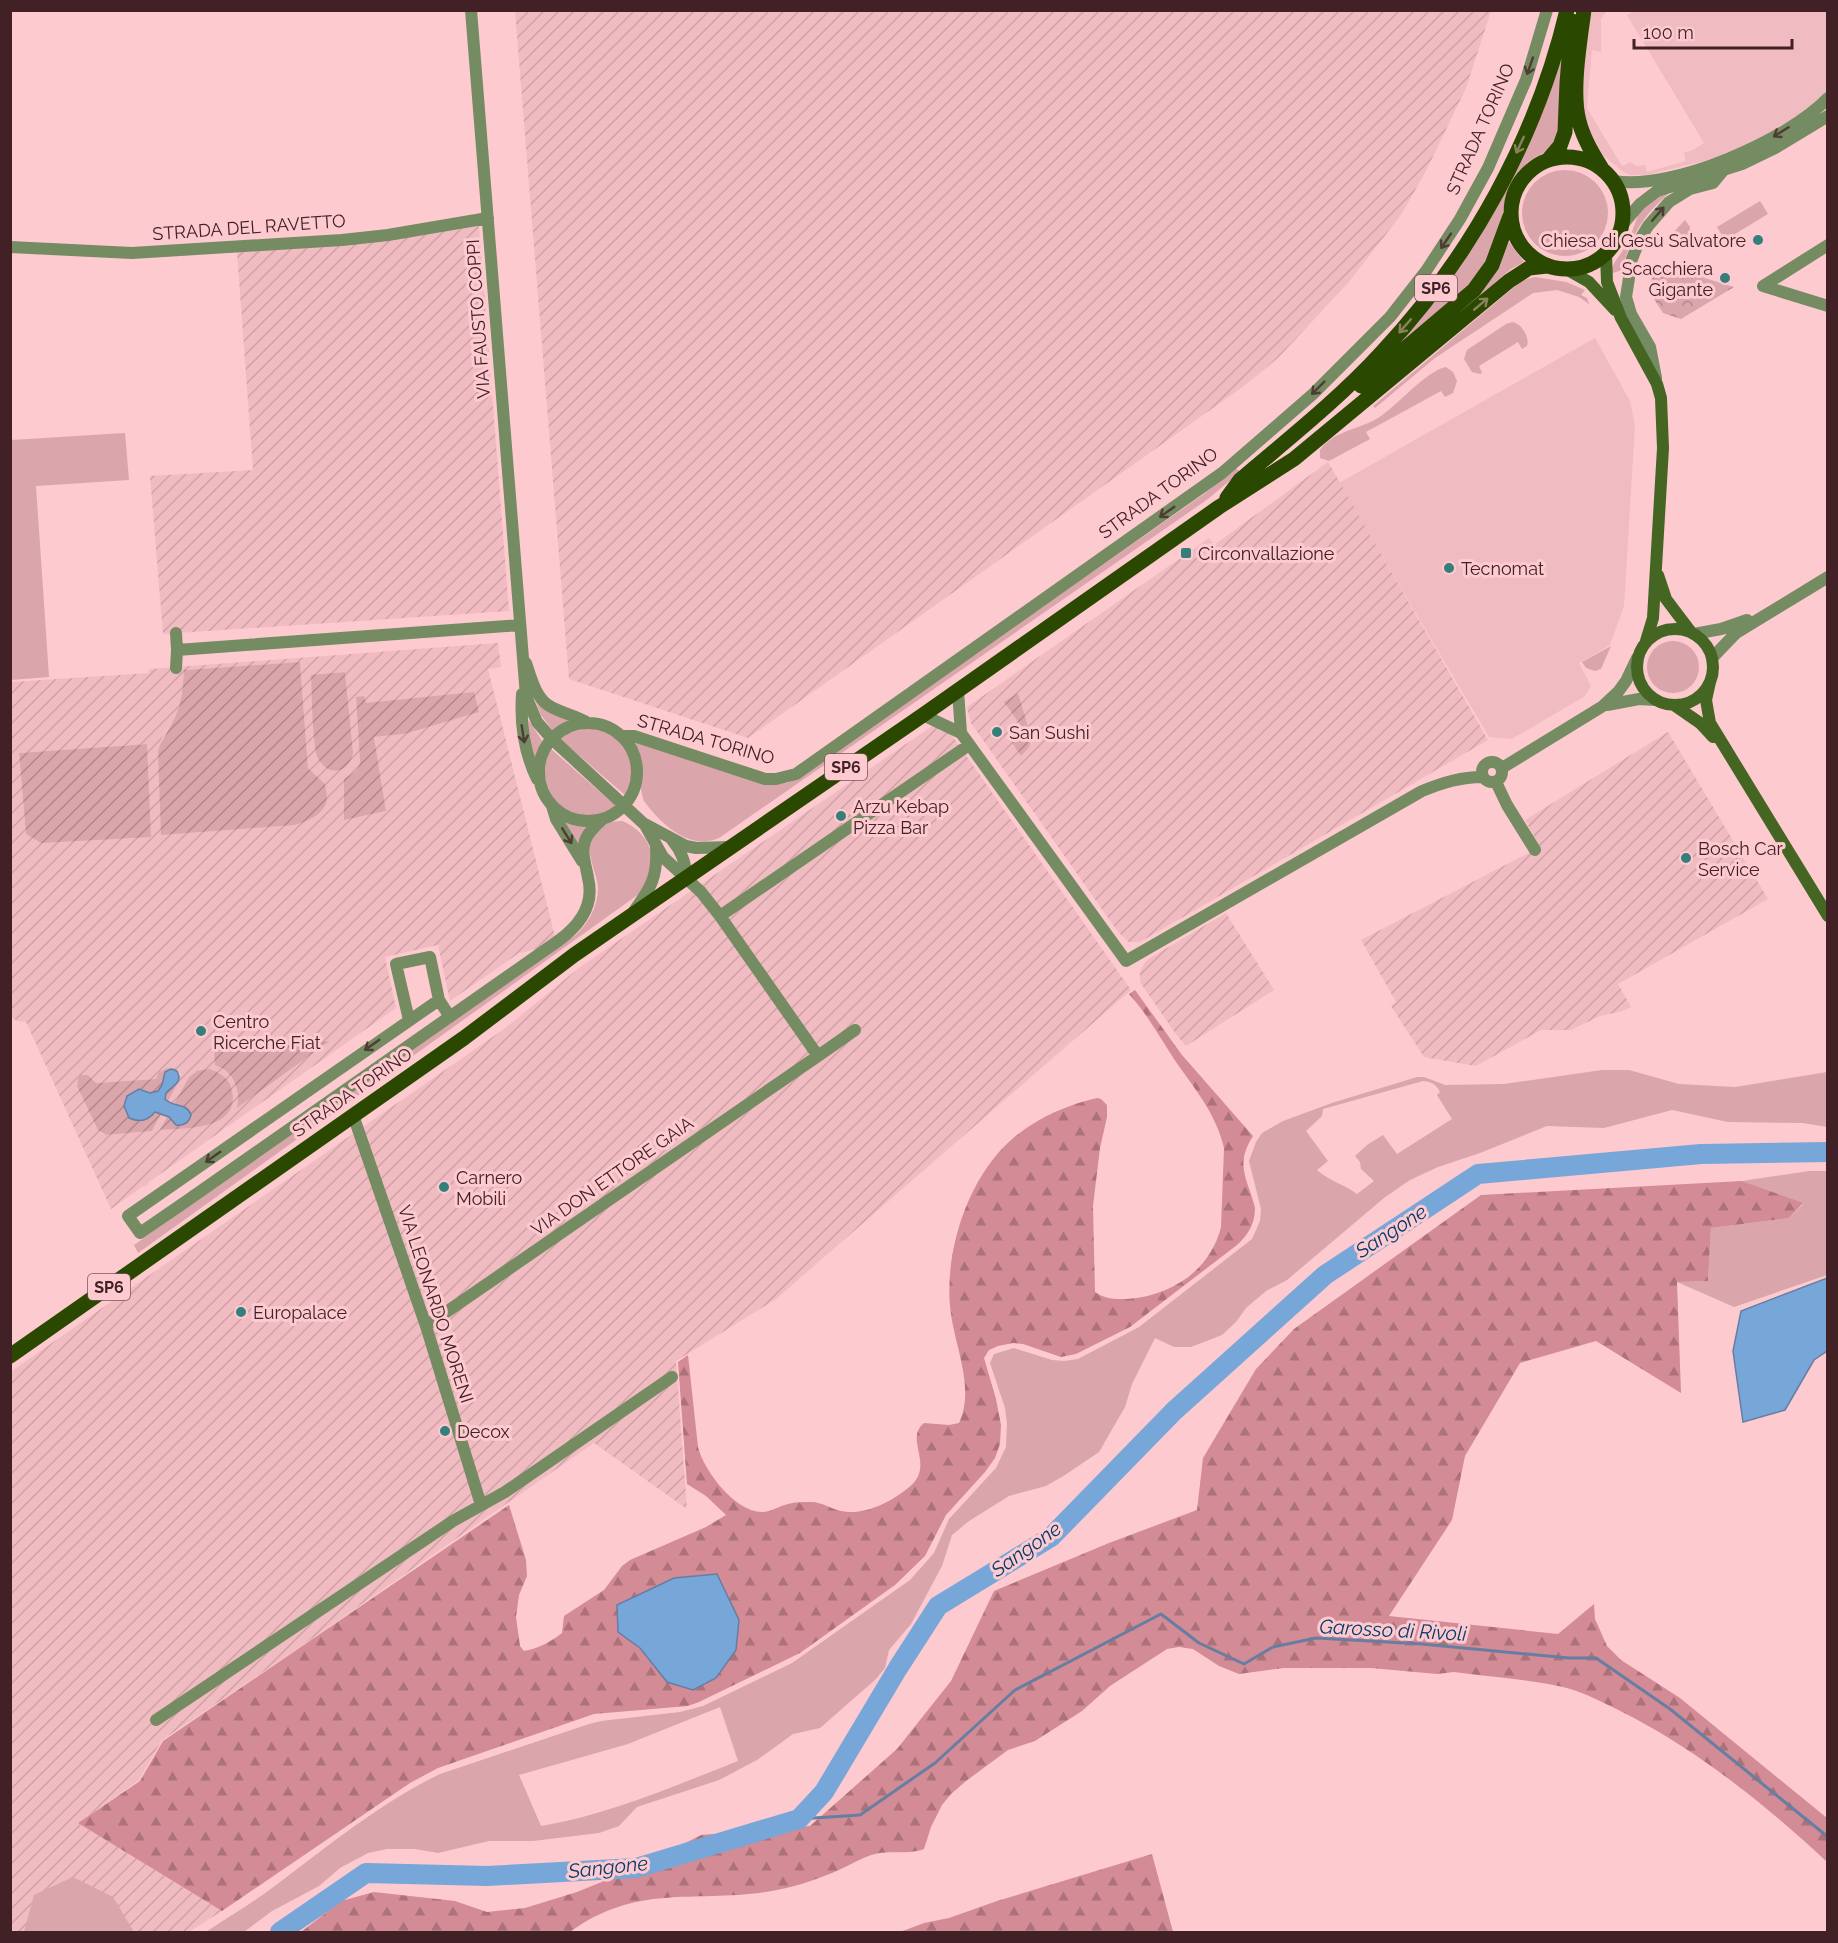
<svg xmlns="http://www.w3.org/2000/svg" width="1838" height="1943" font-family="Raleway,sans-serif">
<defs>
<pattern id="industrial-furrows" width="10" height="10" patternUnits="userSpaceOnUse" patternTransform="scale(1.5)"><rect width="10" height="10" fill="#f1bbc2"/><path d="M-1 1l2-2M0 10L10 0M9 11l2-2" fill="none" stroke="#d0a0a7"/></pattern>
<pattern id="forest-firs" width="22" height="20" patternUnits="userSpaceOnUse" patternTransform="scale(1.5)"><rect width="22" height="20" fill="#d38b95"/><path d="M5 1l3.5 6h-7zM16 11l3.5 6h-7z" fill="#ad7179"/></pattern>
<pattern id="park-crowns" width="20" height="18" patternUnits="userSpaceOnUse" patternTransform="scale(1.5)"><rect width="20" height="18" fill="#daa5ab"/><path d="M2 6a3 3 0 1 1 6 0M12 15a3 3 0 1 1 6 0" fill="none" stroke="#b2868b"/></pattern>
<pattern id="garden-furrows" width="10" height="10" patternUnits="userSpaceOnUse" patternTransform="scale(1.5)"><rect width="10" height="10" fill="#daa5ab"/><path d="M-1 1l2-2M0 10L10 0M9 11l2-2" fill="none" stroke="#b2868b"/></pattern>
</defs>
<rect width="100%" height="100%" fill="#fdcad0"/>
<path fill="#f1bbc2" d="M1591,11H1607L1601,19V52L1592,50L1587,108L1622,166L1630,162L1637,166L1645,165L1647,172L1686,161L1684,153L1693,150L1704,143L1627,15L1634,11H1827V98L1741,152L1646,175H1630L1622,171L1603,155L1588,128L1584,113L1582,92L1585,51Z
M1595,338L1630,401L1635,426L1624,606L1610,645L1579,663L1591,686L1585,696L1512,739L1489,737L1339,483Z"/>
<path fill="url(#industrial-furrows)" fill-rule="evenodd" d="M515,11V10L1491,11L1466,88L1426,171L1401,215L1348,283L1278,358L1244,386L748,738L569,679Z
M479,225L509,611L163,634L150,476L253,470L237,252Z
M1328,462L1488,740L1140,942H1129L1118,932L971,723L967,707L1209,538L1214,545Z
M498,643L501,667L488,669L555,937L538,949L519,953L450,1001L438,945L385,957L396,1008L149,1182L147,1186L142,1187L111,1209L26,1022L17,1021L11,1017L10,966L12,965L10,939L11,682L149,673V669ZM300,662L308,768L325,784L161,740L174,720L181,699L185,670ZM345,672L353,752L311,676ZM356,697L404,734L374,737L386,811L344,820V780L356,771L360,763ZM146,744L26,834L19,753ZM329,1042L238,1107L239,1091L236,1083L232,1076L218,1066ZM163,1069L181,1074V1077L152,1131L106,1135L101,1133L92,1078L95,1083L156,1079Z
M941,720L1131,990L776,1299L676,1361L687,1509L594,1443L300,1647L162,1740L139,1780L78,1823L222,1911L189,1932H11L10,1372L504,1029L580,967Z
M1668,732L1768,899L1618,984L1631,1007L1623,1011L1600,1016L1571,1030H1541L1476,1066L1424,1057L1391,1006L1396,1002L1361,940L1540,847L1525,820Z
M1226,913L1274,990L1186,1046L1175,1033L1140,982V972L1145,962L1150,958Z"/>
<path fill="#daa5ab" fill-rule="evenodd" d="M1566,38L1559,138L1548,150L1528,162L1512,181L1506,195L1497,242L1474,283L1396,350L1393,347L1439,293Z
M1522 213a43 43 0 1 1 86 0a43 43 0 1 1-86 0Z
M1673,190C1643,214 1632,234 1622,270L1610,274C1612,263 1621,255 1626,245C1640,219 1635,198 1673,190Z
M1760,201L1768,214L1725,240L1717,227Z
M1685,220L1690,227V234L1684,240H1679L1671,235Z
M1509,242L1524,262L1511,269L1468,306L1494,274Z
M1535,277L1566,282L1585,290L1581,295L1587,298L1589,304L1579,297L1557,290L1533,293L1435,358L1375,408L1373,406L1519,283L1527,279Z
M1513,322C1522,324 1530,338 1527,346L1522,349L1518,342L1479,366L1482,373L1480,374L1472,372L1464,359L1467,350L1506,324Z
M1446,367L1453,372L1457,381L1453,393L1445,397L1441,391L1366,432L1370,439L1329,461L1320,458V450C1333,431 1360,429 1378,418C1396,407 1427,370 1446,367Z
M125,433L129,480L36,486L49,677L11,680V440Z
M1236,468L1240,472L1208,499L719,838C689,851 661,824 644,801C635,777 649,767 632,740L773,784L787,783L798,778L1204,494Z
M1647 667a26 26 0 1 1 52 0a26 26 0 1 1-52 0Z
M1611,646L1601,669L1595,671L1586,668L1582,662Z
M532,692L575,720L566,722L553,731L541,715Z
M523,712L543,742L535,762Z
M588,728C622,732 645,762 625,795L560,739L569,733Z
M551,749L616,806C576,836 528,793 551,749Z
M563,820L587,825L580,838L579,847Z
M622,821C643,829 658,851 651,874C649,881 642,888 639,894L138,1253L134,1245L577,934C589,922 598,906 598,888C597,870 580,846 597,831C605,824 611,821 622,821Z
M1602,1070H1629L1679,1084L1735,1087L1827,1072V1127L1803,1123L1728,1122L1672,1110L1604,1128L1547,1126L1480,1153L1438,1167L1410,1180L1384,1198L1287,1280L1266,1291L1246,1308L1236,1322L1222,1335L1191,1347H1174L1155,1338L1132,1384L1125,1407L1099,1452L1065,1475L1046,1486L1009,1496L969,1521L952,1535L942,1566L911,1624L889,1650L885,1668L875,1680L820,1728L793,1734L757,1760L719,1780L637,1807L619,1826L599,1833L533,1841H489L438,1853L415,1849H387L368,1853L340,1868L319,1886L272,1911L244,1932H206C225,1919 245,1907 264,1894C321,1852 376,1805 440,1774L589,1724L601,1721L680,1712L703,1706L792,1663L910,1580L934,1553L949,1519L996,1468L1006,1447L1007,1424L1005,1408L990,1363L994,1354L1014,1348L1052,1360L1064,1361L1078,1359L1139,1327L1252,1239L1260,1221L1261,1209L1249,1161L1256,1142L1262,1133L1283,1121L1332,1103L1417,1077H1424L1445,1085L1504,1084ZM1423,1081C1432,1082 1436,1084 1440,1092L1437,1095L1452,1119L1397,1154L1383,1135L1367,1145L1355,1156L1360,1162L1361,1169L1374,1181L1357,1194C1344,1184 1329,1181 1317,1170L1328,1161L1306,1131L1322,1116L1323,1109ZM720,1707L738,1761C674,1786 608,1815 541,1826L519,1775L628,1744Z
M1809,1171H1827V1275L1734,1307L1677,1282L1708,1281L1711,1228L1789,1218L1803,1204L1742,1181Z
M73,1877L113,1897L134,1932H24L34,1895Z"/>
<path fill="url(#forest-firs)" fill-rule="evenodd" d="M1135,990L1182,1055L1253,1136C1234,1166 1248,1179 1255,1208C1255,1224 1248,1235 1237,1245L1130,1327L1076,1354L1061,1357L1023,1344L1013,1343L998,1346L989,1350L984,1358L996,1399L1001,1425L1000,1444L995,1458L985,1472L946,1515L925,1556L895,1585L800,1653L699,1702L688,1706L594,1714L438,1768L410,1783L222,1911L78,1823L140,1781L163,1741L509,1505L526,1560L527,1576L519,1595L516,1617L520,1646L524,1651C540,1648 550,1642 562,1633L564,1616L604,1590L622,1566L630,1560L706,1527L726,1515L706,1496L687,1484L678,1362L688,1355L698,1447C704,1471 735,1512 762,1512C771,1512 779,1506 788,1504C795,1502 803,1502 811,1502C822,1502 831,1509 841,1511C864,1516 891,1502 908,1488C937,1466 903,1440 924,1423L949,1425L959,1423C976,1386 953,1344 950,1306C945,1250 968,1178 1011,1140C1035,1119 1066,1105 1097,1098L1101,1099L1107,1105V1117L1100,1148L1093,1206L1095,1292C1104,1299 1115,1299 1127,1299C1171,1296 1210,1271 1221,1227L1224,1148C1216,1113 1194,1088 1174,1059C1160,1037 1147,1014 1129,994ZM618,1632L716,1678L693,1690L667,1682L640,1648Z
M1742,1181L1803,1203L1789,1218L1711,1228L1708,1281L1677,1282L1681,1393L1596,1341L1520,1363L1465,1456L1452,1520L1389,1616L1558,1634L1594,1604L1595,1619L1607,1646L1621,1660L1680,1698L1827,1818V1862C1768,1807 1705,1756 1634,1718C1612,1707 1587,1693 1563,1687C1528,1679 1490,1677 1454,1672L1437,1674L1371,1668H1284L1239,1674L1219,1666L1193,1649L1179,1647L1167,1649L1110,1686L1082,1711L1035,1741L1008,1750L966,1781L951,1794L942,1805L931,1827L924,1849C909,1855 891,1850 875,1854C863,1857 852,1864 841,1869C819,1879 795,1887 772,1891C696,1904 639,1882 570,1932H301L341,1901L374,1892L455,1901L487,1912L525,1908L577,1892L636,1868L701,1835L810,1826L897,1749L951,1681L994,1591L1109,1543L1197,1510L1203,1458L1256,1369L1294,1329L1481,1195Z
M1152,1854L1173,1932H900L924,1923L949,1918L997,1901Z"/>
<path fill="url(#park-crowns)" d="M1655,263H1656L1734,287L1681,319L1663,313L1652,296L1651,283Z"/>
<path fill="url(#garden-furrows)" d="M300,662L308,768L325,784C326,790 328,798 326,803C322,816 305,822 294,825L161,835L158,751C162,738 170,729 175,717C182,702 183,686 184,670Z
M345,672L353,752C350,773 328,778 318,758C312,746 312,692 311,675Z
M474,692L479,712L404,734L374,737L386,811L344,820V779L356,771L360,763L356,697L364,696L366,703Z
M1018,693L1031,737L1029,747L1021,756L1008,737L1022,727L1004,702Z
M147,744L151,837L41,843L26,834L19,753Z
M330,1041L237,1108C241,1089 234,1072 215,1065L214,1050Z
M167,1068H175L181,1077L152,1131L106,1135L98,1130L77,1086L78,1079L81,1075H88L96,1083L156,1079L159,1072Z
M209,1069C221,1073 230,1079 232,1091C240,1131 184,1128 160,1130L189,1077L197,1071Z"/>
<path fill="#77a6d8" stroke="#677ea3" stroke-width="1.5" d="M171,1069L177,1071C183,1083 173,1085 166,1093L165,1099C173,1108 187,1102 191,1115C189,1123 184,1126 176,1125L169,1117L155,1112C148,1121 140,1123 129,1118L124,1106L127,1096L139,1089L150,1093L158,1091L162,1085L165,1072Z
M1827,1278V1351L1814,1360L1785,1410L1743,1422L1733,1351L1741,1311Z
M717,1574L739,1620L736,1650L716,1678L693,1690L667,1682L640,1648L618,1632L617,1605L674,1578Z"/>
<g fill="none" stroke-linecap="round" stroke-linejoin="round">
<path stroke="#677ea3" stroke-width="3" d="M799,1819L860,1815L935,1763L1015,1690L1161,1614L1199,1643L1244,1664L1273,1647L1316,1638L1422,1644L1569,1658H1596L1670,1709L1828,1837"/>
<path stroke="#77a6d8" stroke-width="20" d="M280,1932L366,1873L487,1876L636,1868L799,1819L824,1792L898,1668L938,1606L1051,1537L1174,1411L1325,1275L1478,1174L1701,1154L1828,1152"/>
<path stroke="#758b61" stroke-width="12" d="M471,10L526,696L537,722L552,739L643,823L686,846L696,848L731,847
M1614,181C1672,191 1788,140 1828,98
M1622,225L1640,204L1657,191L1742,164L1775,148L1828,116
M10,247L132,253L342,240L388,235L488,218
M1763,286L1828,245
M1763,286L1828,306
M1656,378L1650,347L1631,314L1626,297L1632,259L1639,241L1648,226L1669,202L1690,189L1713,183L1723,171
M176,633L177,650
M1694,634L1721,629L1747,620
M1712,658L1736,633L1828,577
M526,663C531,677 535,696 548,705C560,713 575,715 588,723
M176,668L177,650L519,625
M958,691L961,733L1126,961L1422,791C1442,783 1460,777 1483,777
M522,694C520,723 524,752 537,779
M1607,705L1639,699L1656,700
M923,715L961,733
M539 772a49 49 0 1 1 98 0a49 49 0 1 1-98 0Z
M622,736H634L765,779H776L796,774L1222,473L1313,394L1390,317L1426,271L1460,219L1488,168L1526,80L1547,10
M1482 772a10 10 0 1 1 20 0a10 10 0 1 1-20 0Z
M1502,768L1603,706L1618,692L1626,681L1637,658
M1496,782L1507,805L1535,850
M552,806L556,819L582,861
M672,840C682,852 685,862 687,877
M634,911C651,888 658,876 656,847
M720,916L969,745
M450,1017L439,1000L128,1216L140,1233L188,1200L558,941C579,926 595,906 588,878C586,865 581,854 585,841C588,832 596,825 603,819
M409,1020L396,964L430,957L439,1000
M818,1056L855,1030
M353,1115L426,1326L481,1505
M426,1326L818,1056L720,916L701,892L663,857L645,825
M156,1720L453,1521L505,1492L672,1377"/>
<path stroke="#456522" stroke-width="12" d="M1606,254L1607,282L1621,318L1657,384L1661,398L1663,448L1653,618L1646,641
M1568,270L1589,282L1615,310
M1658,575L1666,599L1691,632
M1637 667a38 38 0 1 1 76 0a38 38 0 1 1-76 0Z
M1710,682L1706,700L1710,723L1828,916
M1674,705L1700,723L1713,737"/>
<path stroke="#2a4800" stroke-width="15" d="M1584,10C1580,41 1571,92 1579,121C1583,138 1592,153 1601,167
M1511 213a56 56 0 1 1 112 0a56 56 0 1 1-112 0Z
M1548,160L1560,146L1565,132L1567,83L1572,21
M1361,386L1474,290L1492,265L1510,216
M1227,498L1240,480C1288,439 1339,399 1382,352C1471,257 1537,137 1567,10
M10,1356L464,1038L574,955L923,715L1219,507L1294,459L1509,281L1529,268L1547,266"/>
</g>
<defs><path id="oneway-shaft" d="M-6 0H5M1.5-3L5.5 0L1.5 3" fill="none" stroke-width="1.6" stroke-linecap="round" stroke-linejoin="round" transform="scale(1.5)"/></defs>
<g stroke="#4e3c35">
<use href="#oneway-shaft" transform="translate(1530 66) rotate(109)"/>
<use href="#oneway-shaft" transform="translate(1781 132) rotate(148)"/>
<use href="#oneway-shaft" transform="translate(1658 214) rotate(-49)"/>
<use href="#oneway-shaft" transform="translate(1446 241) rotate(124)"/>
<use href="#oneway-shaft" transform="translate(1318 388) rotate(135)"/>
<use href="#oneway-shaft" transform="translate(1167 512) rotate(145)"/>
<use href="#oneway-shaft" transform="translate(523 734) rotate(81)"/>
<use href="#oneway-shaft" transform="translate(567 836) rotate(58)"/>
<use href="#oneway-shaft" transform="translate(372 1045) rotate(145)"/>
<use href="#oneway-shaft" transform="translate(213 1157) rotate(145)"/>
</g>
<g stroke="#89825e">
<use href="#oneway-shaft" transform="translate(1520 145) rotate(115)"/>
<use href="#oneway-shaft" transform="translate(1481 304) rotate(-40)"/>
<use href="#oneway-shaft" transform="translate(1405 326) rotate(131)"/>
</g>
<g fill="#357e7a" stroke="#fdcad0" stroke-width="2">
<circle cx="1758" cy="240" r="6"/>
<circle cx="1725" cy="278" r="6"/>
<rect x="1180" y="547" width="12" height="12" rx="3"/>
<circle cx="1449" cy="568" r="6"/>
<circle cx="997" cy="732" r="6"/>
<circle cx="841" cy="816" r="6"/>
<circle cx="1686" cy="858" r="6"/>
<circle cx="201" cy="1031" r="6"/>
<circle cx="444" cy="1187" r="6"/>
<circle cx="241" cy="1312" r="6"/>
<circle cx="445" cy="1431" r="6"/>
</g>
<g text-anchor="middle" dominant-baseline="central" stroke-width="6" stroke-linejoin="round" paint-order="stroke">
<g fill="#fdcad0" stroke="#795459" stroke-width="1.5">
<rect x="1415" y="275" width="42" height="26" rx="4.5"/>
<rect x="825" y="754" width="42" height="26" rx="4.5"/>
<rect x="88" y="1274" width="42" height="26" rx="4.5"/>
</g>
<g font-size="16" font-weight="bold" fill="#412126">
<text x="1436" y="288">SP6</text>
<text x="846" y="767">SP6</text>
<text x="109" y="1287">SP6</text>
</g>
<g font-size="18" fill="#412126" stroke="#fdcad0">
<text transform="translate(1480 129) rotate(-66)">STRADA TORINO</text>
<text transform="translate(249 227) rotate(-4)">STRADA DEL RAVETTO</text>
<text transform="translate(478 319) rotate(-94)">VIA FAUSTO COPPI</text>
<text transform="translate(1158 493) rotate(-36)">STRADA TORINO</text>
<text transform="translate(706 739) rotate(16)">STRADA TORINO</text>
<text transform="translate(352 1092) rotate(-35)">STRADA TORINO</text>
<text transform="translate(612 1176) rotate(-35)">VIA DON ETTORE GAIA</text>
<text transform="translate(436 1304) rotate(72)">VIA LEONARDO MORENI</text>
</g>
<g font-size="18" fill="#412126" stroke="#fdcad0" text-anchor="start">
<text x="1746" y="240" text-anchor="end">Chiesa di Gesù Salvatore</text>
<text x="1713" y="268" text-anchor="end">Scacchiera<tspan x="1713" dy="21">Gigante</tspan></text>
<text x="1198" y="553">Circonvallazione</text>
<text x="1461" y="568">Tecnomat</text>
<text x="1009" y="732">San Sushi</text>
<text x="853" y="806">Arzu Kebap<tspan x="853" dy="21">Pizza Bar</tspan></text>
<text x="1698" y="848">Bosch Car<tspan x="1698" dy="21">Service</tspan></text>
<text x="213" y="1021">Centro<tspan x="213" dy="21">Ricerche Fiat</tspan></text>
<text x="456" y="1177">Carnero<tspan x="456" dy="21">Mobili</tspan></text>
<text x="253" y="1312">Europalace</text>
<text x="457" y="1431">Decox</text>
</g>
<g font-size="20" font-style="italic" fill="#073c6a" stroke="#fdcad0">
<text transform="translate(1391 1231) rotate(-33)">Sangone</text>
<text transform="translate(1026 1549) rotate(-35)">Sangone</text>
<text transform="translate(1393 1630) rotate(3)">Garosso di Rivoli</text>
<text transform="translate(608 1867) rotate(-6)">Sangone</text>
</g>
</g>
<rect width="1838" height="1943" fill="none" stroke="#412126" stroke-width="24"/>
<path d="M1634 39v9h158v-9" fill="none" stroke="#412126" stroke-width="3"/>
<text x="1643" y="39" font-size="18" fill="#412126" stroke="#fdcad0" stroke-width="4.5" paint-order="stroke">100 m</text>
</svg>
